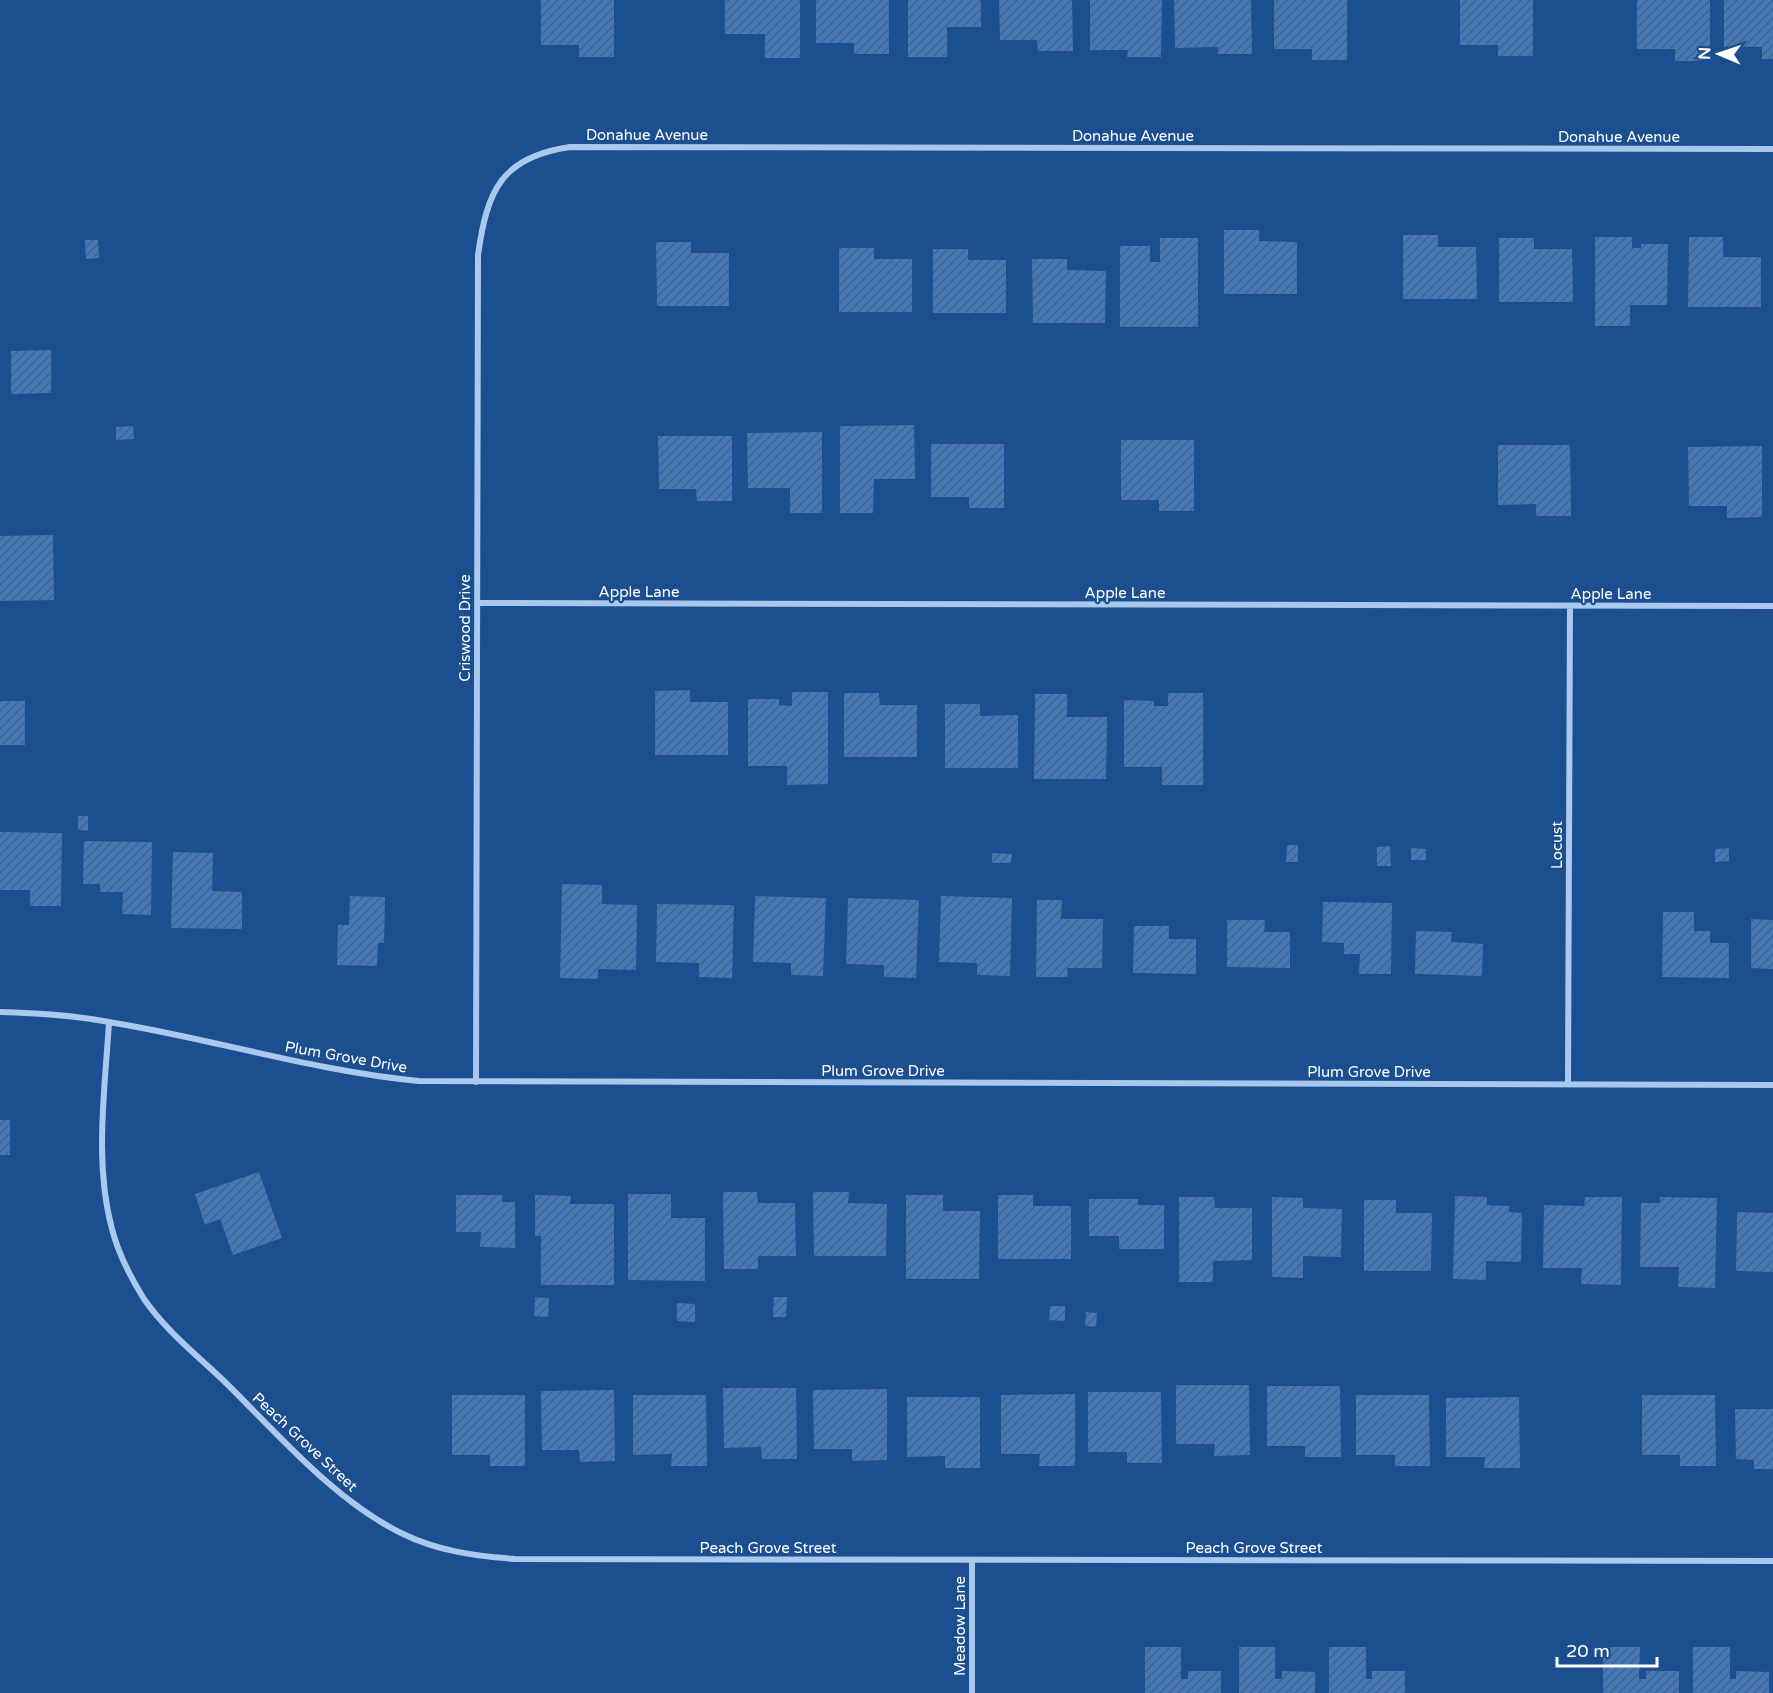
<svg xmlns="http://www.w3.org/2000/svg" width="1773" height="1693" font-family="'Varela Round',sans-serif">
<defs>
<pattern id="building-hatch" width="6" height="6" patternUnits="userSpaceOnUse" patternTransform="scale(1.5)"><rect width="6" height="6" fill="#4478b7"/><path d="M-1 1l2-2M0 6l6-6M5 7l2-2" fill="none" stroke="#486282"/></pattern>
</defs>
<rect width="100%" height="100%" fill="#1b4f8f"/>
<path fill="url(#building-hatch)" d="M541,0H614V57H579V45H541Z
M725,0H800V58H765V34H725Z
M816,0H889V54H854V43H816Z
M908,0H981V27H947V57H908Z
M999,0H1072L1073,51H1038L1037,40H1000Z
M1090,0H1162L1161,57H1127L1128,50H1090Z
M1174,0H1251L1252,54H1218V47L1175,48Z
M1274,0H1347V60H1312V49H1274Z
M1460,0H1533V56H1498V45H1460Z
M1637,0H1710V61H1675V49H1637Z
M1724,0H1773V59H1762V47H1724Z
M1224,230H1259V241L1297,242V294H1224Z
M1403,235H1438V247H1476L1477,299H1403Z
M1595,237H1632V248H1641V244H1668L1667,305H1630V326H1595Z
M1689,237H1723V257H1761V307H1688Z
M1160,238H1198V327H1120V246H1150V262H1160Z
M1499,238H1534V249H1572L1573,302H1499Z
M85,240H98L99,258L86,259Z
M656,242H691V253H729V306H657Z
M839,248H874V259H912V312H839Z
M933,249H968V260H1006V313H933Z
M1032,259H1067V270L1106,271L1105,323H1033Z
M51,350V393L11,394V351Z
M914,425L915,479H874L873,513H840V426Z
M133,426L134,439L116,440V427Z
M822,432V513H790V488H748L747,433Z
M658,436H732V501H697L696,489H659Z
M1121,440H1194V511H1159V500H1121Z
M931,444H1004V508H969V497H931Z
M1498,445H1570L1571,516H1536V504L1498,505Z
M1762,446V517L1727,518V506H1689L1688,447Z
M53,535L54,600L0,601V536Z
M690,690V702H728V755H655V691Z
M792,692H828V784L787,785V766H748V699H779V705L792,706Z
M844,693H879L880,705H917V757H844Z
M1168,693H1203V785H1162V767H1124V700L1154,701V706H1168Z
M1035,694H1067V717H1107L1106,779H1034Z
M0,701H25V745H0Z
M945,704H980V716L1018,715V768H945Z
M78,816H88V831L78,830Z
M0,832L62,833L61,906H30V890H0Z
M84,841L152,842L151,915L122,914L123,892H100V884H83Z
M1287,845H1298V862H1286Z
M1390,846L1391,866H1377V847Z
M1411,848L1426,849V860H1411Z
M1729,848V861L1715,862V849Z
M173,852L213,853L212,891L242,892V929L171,928Z
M992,853L1012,854L1011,863H992Z
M562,884L602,885V904L637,905L636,970L598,969V979L560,978Z
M350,896L385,897L384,943H378L377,966L337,965L338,925H349Z
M755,896L826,898L823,976L791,975V963L753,962Z
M941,896L1012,898L1010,976L977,975V963L939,962Z
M848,898L919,900L916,978L884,977V965L846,964Z
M1037,900H1062L1061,919H1103L1102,968H1067L1068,977H1036Z
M1323,902L1392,903L1391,974H1359L1360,954H1344V943L1322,942Z
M657,904L734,905L732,978L699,977V963L656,962Z
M1663,912H1694V931H1710V943H1729V978L1662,977Z
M1751,919L1773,920V969L1751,968Z
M1227,920H1265L1264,932H1290V968L1227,967Z
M1134,926H1169V939H1196V974L1133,973Z
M1416,931L1452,932L1451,942L1483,944L1482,976L1415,974Z
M0,1120H10V1155H0Z
M259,1172L282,1238L233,1255L220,1219L205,1225L195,1194Z
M723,1192H757L758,1203H795L796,1256H758V1269H724Z
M813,1192H849L848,1203L887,1204L886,1256H814Z
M628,1194H671V1218H705V1281L628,1280Z
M456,1195H502V1202H515V1248L480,1247L481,1232H456Z
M535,1195L571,1196L570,1204H614V1285H541V1236H535Z
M906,1195H943V1211H980L979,1279H906Z
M998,1195H1033V1206H1071V1259H998Z
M1455,1196L1487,1197V1205L1509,1206V1212L1522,1213L1521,1262L1486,1261V1280L1453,1279Z
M1179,1197H1214L1215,1208H1252V1260L1213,1261V1282H1179Z
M1272,1197L1303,1198V1208L1342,1209L1341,1257L1303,1256V1278L1272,1277Z
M1585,1197H1622L1621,1285L1581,1284L1582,1268H1543L1544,1205L1584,1206Z
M1660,1197L1717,1198L1715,1288L1678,1287L1679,1267H1640L1641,1203H1660Z
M1089,1199H1138V1205H1164V1249H1119V1236H1089Z
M1364,1200H1396V1213H1432L1431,1271H1364Z
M1737,1212L1773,1213V1272L1736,1271Z
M535,1297L549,1298L548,1317L534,1316Z
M774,1297H787L786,1317H773Z
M677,1303L695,1304V1322L677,1321Z
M1050,1306H1065V1321L1049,1320Z
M1086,1312L1097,1313L1096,1327L1085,1326Z
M1176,1385H1249L1250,1455L1214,1456L1215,1444H1176Z
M1267,1386H1340L1341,1457H1305V1446H1267Z
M723,1388H796L797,1459H762L761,1447L724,1448Z
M887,1389V1460L852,1461V1449H814L813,1390Z
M614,1390L615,1461L580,1462L579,1450H542L541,1391Z
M1088,1392H1161L1162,1463H1127V1452H1088Z
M1075,1394V1466H1039L1040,1454H1001V1395Z
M452,1395H525V1466H490V1455H452Z
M633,1395H706L707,1466H671L672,1454L633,1455Z
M1356,1395H1429L1430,1466H1395V1455H1356Z
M1642,1395H1715L1716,1466H1680V1455H1642Z
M907,1397H980V1468H945V1456L907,1457Z
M1519,1397L1520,1468H1484L1485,1457H1446V1398Z
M1735,1409H1773V1469H1754V1460L1736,1459Z
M1145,1647H1181V1679H1188V1671H1221V1693H1145Z
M1239,1647H1275V1679H1282V1671L1315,1672V1693H1239Z
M1329,1647H1366V1679H1372V1671H1405V1693H1329Z
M1603,1647H1640L1639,1679H1646V1671H1679V1693H1603Z
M1693,1647H1730V1679H1736V1671L1769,1672V1693H1693Z"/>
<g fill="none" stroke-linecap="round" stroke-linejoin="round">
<path stroke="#a9c9ee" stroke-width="6" d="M477,603L1773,606
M0,1012C37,1013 73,1015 109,1022C213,1039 314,1071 419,1081L1773,1085
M109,1022C105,1090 94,1162 112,1229C118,1253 131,1278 144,1299C166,1331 199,1357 226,1383C279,1435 334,1500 401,1533C437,1551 475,1556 515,1559L1773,1561
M476,1082L478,255C487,191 501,157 570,147L1773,149
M1568,1084L1570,606
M972,1693V1560"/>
</g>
<g text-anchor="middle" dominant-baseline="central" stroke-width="4.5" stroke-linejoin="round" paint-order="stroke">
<g font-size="15" fill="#fff" stroke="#1b4f8f">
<text x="647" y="135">Donahue Avenue</text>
<text x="1133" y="136">Donahue Avenue</text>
<text x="1619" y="137">Donahue Avenue</text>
<text x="639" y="592">Apple Lane</text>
<text x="1125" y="593">Apple Lane</text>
<text x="1611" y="594">Apple Lane</text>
<text transform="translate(465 628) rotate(-90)">Criswood Drive</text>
<text transform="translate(1557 845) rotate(-90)">Locust</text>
<text transform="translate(346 1057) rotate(10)">Plum Grove Drive</text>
<text x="883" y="1071">Plum Grove Drive</text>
<text x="1369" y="1072">Plum Grove Drive</text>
<text transform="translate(305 1442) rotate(43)">Peach Grove Street</text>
<text x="768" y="1548">Peach Grove Street</text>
<text x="1254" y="1548">Peach Grove Street</text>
<text transform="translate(960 1626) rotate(-90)">Meadow Lane</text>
</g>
</g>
<g transform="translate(1719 54) rotate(272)" stroke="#1b4f8f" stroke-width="4.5" paint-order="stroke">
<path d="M0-4.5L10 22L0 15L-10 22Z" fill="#ffffff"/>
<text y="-9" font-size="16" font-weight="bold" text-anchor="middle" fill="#ffffff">N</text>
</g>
<path d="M1557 1657v9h100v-9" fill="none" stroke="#ffffff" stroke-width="3"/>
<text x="1566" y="1657" font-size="18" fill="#ffffff" stroke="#1b4f8f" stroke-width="4.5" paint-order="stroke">20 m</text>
</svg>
